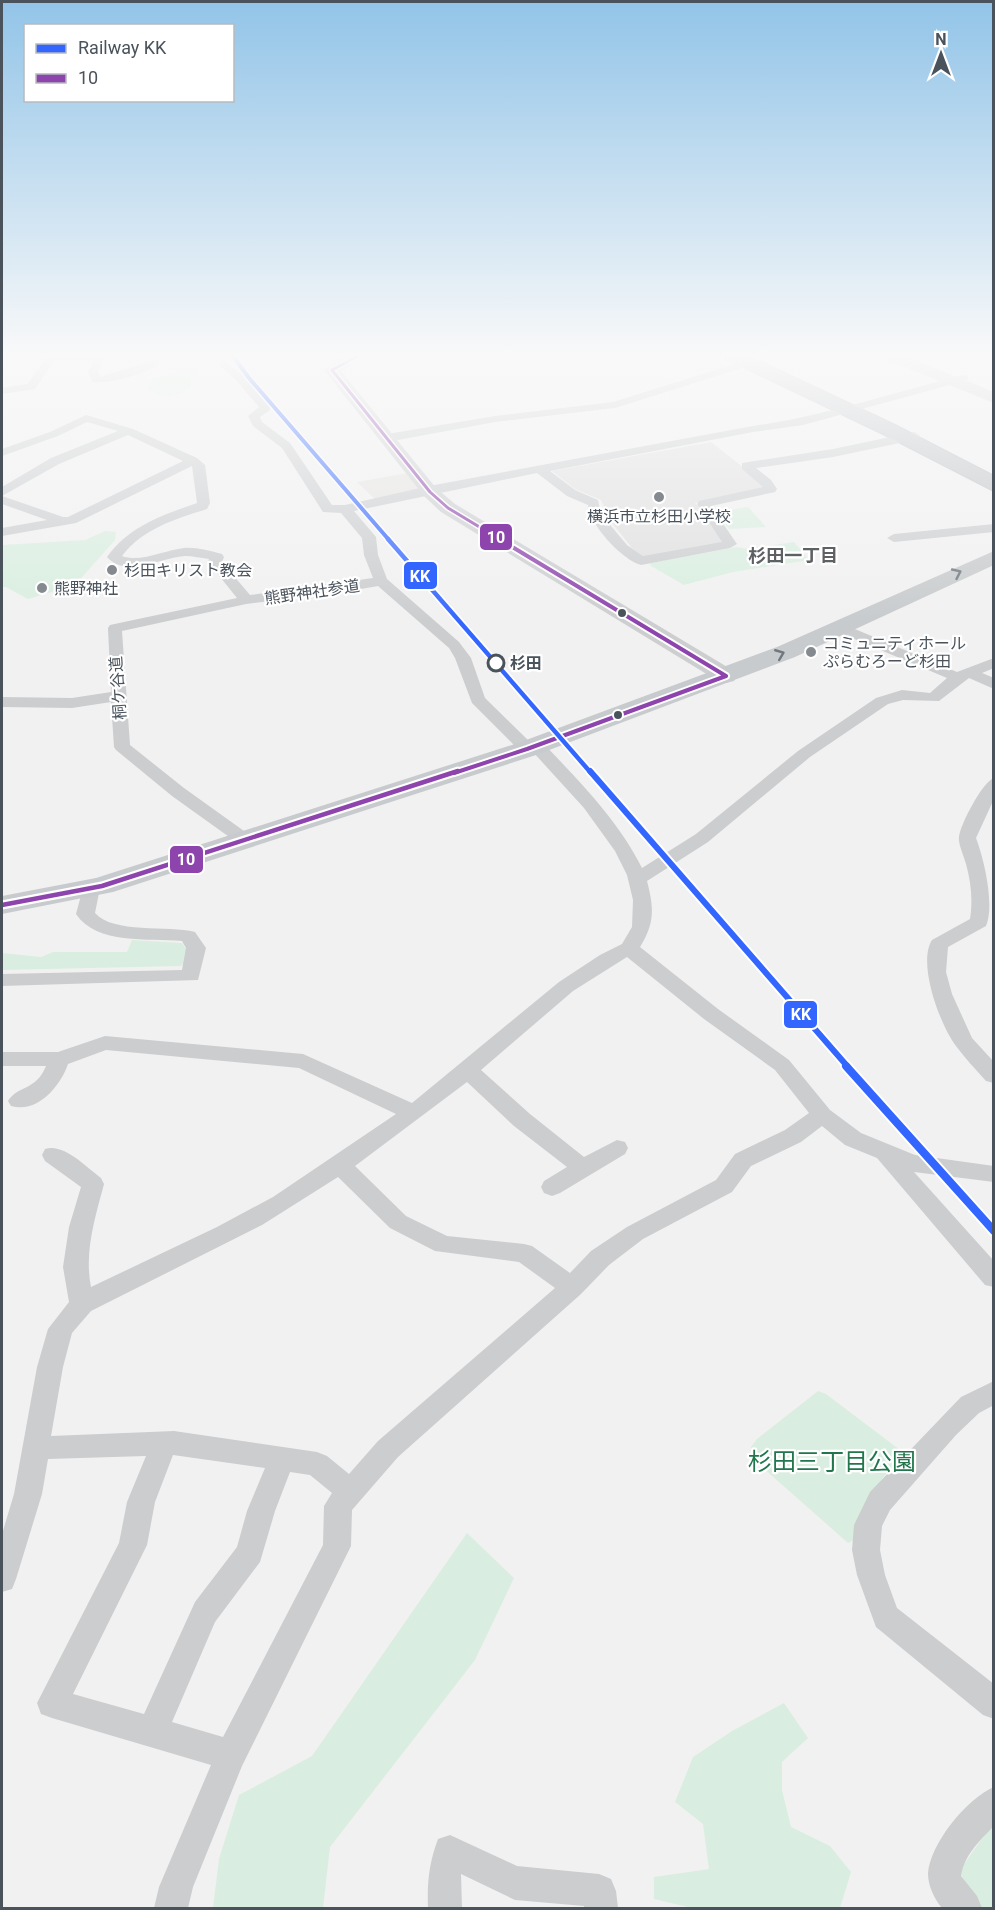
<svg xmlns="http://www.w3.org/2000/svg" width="995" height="1910" font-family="Roboto,'Noto Sans JP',sans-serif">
<rect width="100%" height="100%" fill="#f2f1f1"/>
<path fill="#e5e4e0" d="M408,473L420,490L375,499L357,482Z"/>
<path fill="#e0e0e1" d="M711,442L767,486L695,503L711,518L726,542L644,557L632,548L604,513L605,509L601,500L575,489L552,471Z"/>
<path fill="#d9eee0" d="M197,355L216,359L217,363L191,375V387C176,398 164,399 147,389L152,380L150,378L179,373L164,363V361Z
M748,507L766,527L729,529L716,512Z
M105,531L116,532L115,540L75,585L28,599L6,587H2V545L85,540Z
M794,542L809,560L733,572L684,585L651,566L650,563L737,547L748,549Z
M132,940L182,943L188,952L186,961L181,966L2,970V953L41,957L53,952H127Z
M818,1391L826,1394L904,1453C877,1482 866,1500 855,1539L848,1543L753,1459L751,1447L757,1439Z
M467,1533L514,1578L475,1660L330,1847L323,1908H213L219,1859L239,1795L312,1756Z
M784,1703L808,1738L782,1762V1790L791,1827L830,1846L851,1872L840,1908H692L654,1899V1877L709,1869L703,1824L675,1802L693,1757L732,1731Z
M993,1823V1908H979L959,1871Z"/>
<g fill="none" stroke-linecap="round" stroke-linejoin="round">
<defs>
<path id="highway" d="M723,355H747L895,425L994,476V491L881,433L726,359Z"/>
</defs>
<use href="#highway" stroke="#b7bbc0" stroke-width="2"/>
<path fill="#cbcdcf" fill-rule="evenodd" d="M49,355H105L98,372L100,377L155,360L160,363C149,373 107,385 92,382L88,372L94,360L54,361L35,389L2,394V388L27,384Z
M754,358L759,361L758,363L615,408L495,422L387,442L381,438L387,434L495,416L613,402Z
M224,361L244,376L270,406V410L260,417L262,422L290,443L332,505H345L429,486L753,426C825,416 894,392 964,375L968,376V380L803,425L753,432L550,471L575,490L598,500L601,514L627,545L643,556L722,542L697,504L699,501L763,487L742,469V463L833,449L914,432L920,436L914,440L833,457L756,468L771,480L777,489L775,492L711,506L737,544L730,548L641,565C622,560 589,524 588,505L567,496L537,473L354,511L376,537L378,555L387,579L459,642L471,658L485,698L531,743L537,741L543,743C580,782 618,820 642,868L696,834L798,751L876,698L902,690L930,693L947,678L833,630L831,627L833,624H843L957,672L994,658V668L982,673L994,678V689L969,678L939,701L903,700L888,704L810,757L708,842L647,881C654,908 655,923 640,947L718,1009L789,1060L830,1110L861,1133L915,1155L994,1166V1182L914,1172L994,1261V1287L985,1285L877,1158L845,1145L822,1126L801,1142L751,1166L732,1192L643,1239L609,1265L581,1294L398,1457L352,1510L351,1546L242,1766L193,1887L188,1908H154L159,1887L211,1765L52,1718L41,1714L37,1703L119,1543L127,1502L146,1456L48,1459L42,1494L16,1579L12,1589L2,1592V1534L14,1494L37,1367L48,1329L69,1302L63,1267L69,1227L81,1187L45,1161L42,1155L45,1149C64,1143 86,1167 101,1178L104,1184C95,1218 84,1252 91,1287L217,1227L273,1197L396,1114L299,1068L106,1050L68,1064C61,1085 38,1114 11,1106L8,1101C18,1085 36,1091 46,1066H2V1052H58L105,1036L303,1054L412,1103L559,982L600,955L622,944L632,927L633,900L627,875L615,851L584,808L533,752H521L472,703L455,658L449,648L378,586L338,593L246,604L122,631L130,745L184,788L251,836L254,840L251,844H239L172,796L116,750L114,747L111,702L72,708L2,707V697L72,698L111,692L108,628L110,625L237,598L208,562L209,559C201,558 193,556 185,556C162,557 126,579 107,557C129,526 163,515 197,503L192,466L76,523L2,536V528L47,520L2,504V496L63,517H68L183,461L128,435L59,464L2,496V487L51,458L118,431L87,422L58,436L2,456V449L50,432L86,415L133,429L197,458L205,465L210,503L207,509C175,519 142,529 122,556C141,563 164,550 184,548C196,547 210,551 222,554L224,557L222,562L250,595L373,578L364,555L362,538L341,513L323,512L282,448L253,426L248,416L259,407L236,380L220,366V362ZM627,957L704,1019L775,1070L809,1113L785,1130L735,1154L716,1180L627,1227L591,1251L570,1273L532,1246L524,1244L447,1236L406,1216L355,1166L467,1082L514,1126L567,1167L544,1181L541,1187L544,1193L552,1196L560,1193L625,1154L628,1148L625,1142L617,1140L584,1157L530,1114L481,1070L573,991ZM338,1177L390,1228L435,1251L519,1262L555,1288L378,1441L349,1474L327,1456L317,1452L174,1431L51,1436L63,1367L72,1333L91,1311L262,1225ZM173,1455L265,1468L247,1511L237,1547L195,1602L144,1714L73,1694L147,1545L155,1502ZM290,1472L310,1475L332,1493L324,1506L323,1545L223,1737L172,1722L215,1622L260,1562L275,1511Z
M994,524V532L894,542L887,538L894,534Z
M994,778V799L976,838C984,859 995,905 986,926L948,947L946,972L952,994L972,1038L994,1062V1083L986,1081C976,1070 965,1058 956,1046C940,1025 917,963 932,940L970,919C973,900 971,882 966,864C964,856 958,844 959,837C960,825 983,781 994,778Z
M91,882L98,884L100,888L95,913C113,934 168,925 195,932L206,948L198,980L2,986V974L182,970L186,948L182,941C148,938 97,945 76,914L84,884Z
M994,1381V1405L979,1413L956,1435L890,1510L882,1526L880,1550L885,1575L897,1608L994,1684V1719L983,1715L876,1627L857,1575L852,1550L854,1525L870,1492L961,1397Z
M994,1787V1826C979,1841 964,1856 961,1876L977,1896L982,1908H942C935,1900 928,1886 928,1874C929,1845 967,1798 994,1787Z
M450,1835L517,1866L599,1874L611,1879L616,1891L618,1908H584V1906L515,1900L461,1874L462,1908H428C427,1883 429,1863 438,1839Z"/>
<path fill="#ccced0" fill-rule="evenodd" d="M348,355H367L341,371L436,488L455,504L734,671L737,676L734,681L726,683L718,681L441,512L424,496L324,370Z
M881,355H902L994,392V403L883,358Z"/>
<path fill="#c8cbcd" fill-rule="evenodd" d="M994,551V565L795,657L536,755L113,892L2,914V896L96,878L518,743L777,647Z"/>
<use href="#highway" fill="#bdc1c5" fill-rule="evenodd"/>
<defs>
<path id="bus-1-far2" d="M360,355L332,370L430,492L448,508L501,540"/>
<path id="bus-1-far1" d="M499,539L726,676
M454,773L527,749L726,676"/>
<path id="bus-1" d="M2,905L102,886L458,771"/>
</defs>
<use href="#bus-1-far2" stroke="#fff" stroke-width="6"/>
<use href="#bus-1-far1" stroke="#fff" stroke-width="8"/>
<use href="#bus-1" stroke="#fff" stroke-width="9"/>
<use href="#bus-1-far2" stroke="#8e44ad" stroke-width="3"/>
<use href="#bus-1-far1" stroke="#8e44ad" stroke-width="4"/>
<use href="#bus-1" stroke="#8e44ad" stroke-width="4.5"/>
<defs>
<path id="rail-1-far3" d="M232,355L249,378L389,540"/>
<path id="rail-1-far2" d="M388,539L591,773"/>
<path id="rail-1-far1" d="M590,771L848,1067"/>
<path id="rail-1" d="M846,1066L994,1231"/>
</defs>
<use href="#rail-1-far3" stroke="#fff" stroke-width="7"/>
<use href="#rail-1-far2" stroke="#fff" stroke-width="8"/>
<use href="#rail-1-far1" stroke="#fff" stroke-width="10"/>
<use href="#rail-1" stroke="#fff" stroke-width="12"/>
<use href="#rail-1-far3" stroke="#36f" stroke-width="4"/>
<use href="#rail-1-far2" stroke="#36f" stroke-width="4.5"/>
<use href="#rail-1-far1" stroke="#36f" stroke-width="6"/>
<use href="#rail-1" stroke="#36f" stroke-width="8"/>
</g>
<defs><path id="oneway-chevron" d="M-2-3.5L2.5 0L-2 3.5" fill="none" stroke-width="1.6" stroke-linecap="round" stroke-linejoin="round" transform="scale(1.5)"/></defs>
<g stroke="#70777e">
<use href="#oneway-chevron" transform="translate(957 573) rotate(-25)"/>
<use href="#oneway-chevron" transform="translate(780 654) rotate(-22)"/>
</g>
<linearGradient id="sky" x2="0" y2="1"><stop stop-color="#92c4e8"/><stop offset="0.57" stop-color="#f9f9f9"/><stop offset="1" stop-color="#f9f9f9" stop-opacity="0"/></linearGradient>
<rect width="995" height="623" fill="url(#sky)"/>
<g fill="#858a90" stroke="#fff" stroke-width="2">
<circle cx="659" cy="497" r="6"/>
<circle cx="112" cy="570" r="6"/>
<circle cx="42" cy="588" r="6"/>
<circle cx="811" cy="652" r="6"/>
</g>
<g fill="#4a535c" stroke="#fff" stroke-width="2">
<circle cx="622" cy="613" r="5"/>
<circle cx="618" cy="715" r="5"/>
</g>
<circle fill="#fff" stroke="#4a535c" stroke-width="3" cx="496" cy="663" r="8"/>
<g text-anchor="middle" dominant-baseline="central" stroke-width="4.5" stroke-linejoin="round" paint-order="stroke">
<g font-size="16" fill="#4a535c" stroke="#fff" text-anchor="start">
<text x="659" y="516" text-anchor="middle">横浜市立杉田小学校</text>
<text x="124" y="570">杉田キリスト教会</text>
<text x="54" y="588">熊野神社</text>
<text x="823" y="643">コミュニティホール<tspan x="823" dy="18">ぷらむろーど杉田</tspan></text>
</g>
<g font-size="16" fill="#4a535c" stroke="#fff">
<text transform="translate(312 592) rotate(-8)">熊野神社参道</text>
<text transform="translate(118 688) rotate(-94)">桐ケ谷道</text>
</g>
<g font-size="16" font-weight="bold" fill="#4a535c" stroke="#fff" text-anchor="start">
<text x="510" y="663">杉田</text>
</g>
<g font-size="18" font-weight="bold" fill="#5e6164" stroke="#fff">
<text x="793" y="555">杉田一丁目</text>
</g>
<g font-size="24" fill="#22764c" stroke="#fff">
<text x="832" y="1462">杉田三丁目公園</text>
</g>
</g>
<g stroke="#fff" stroke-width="2">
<rect x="479" y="523" width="34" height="28" rx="6" fill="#8e44ad"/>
<rect x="403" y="561" width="35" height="29" rx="6" fill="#36f"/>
<rect x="169" y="845" width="35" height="29" rx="6" fill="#8e44ad"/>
<rect x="783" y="1000" width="35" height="29" rx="6" fill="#36f"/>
</g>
<g font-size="16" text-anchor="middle" font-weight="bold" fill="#fff">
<text x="496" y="543">10</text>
<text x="420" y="582">KK</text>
<text x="186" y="865">10</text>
<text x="801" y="1020">KK</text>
</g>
<rect width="995" height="1910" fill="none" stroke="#4a535c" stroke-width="6"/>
<rect x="24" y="24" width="210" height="78" fill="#ffffff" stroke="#b7babe" stroke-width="1.5"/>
<rect x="36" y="44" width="30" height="9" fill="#3366ff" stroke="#b7babe" stroke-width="1.5"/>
<text x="78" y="54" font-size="18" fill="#4a535c">Railway KK</text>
<rect x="36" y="74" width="30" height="9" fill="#8e44ad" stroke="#b7babe" stroke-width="1.5"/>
<text x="78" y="84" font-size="18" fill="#4a535c">10</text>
<g transform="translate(941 54)" stroke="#ffffff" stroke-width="4.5" paint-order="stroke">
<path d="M0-4.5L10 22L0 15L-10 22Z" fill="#4a535c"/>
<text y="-9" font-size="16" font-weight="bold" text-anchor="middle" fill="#4a535c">N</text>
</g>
</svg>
